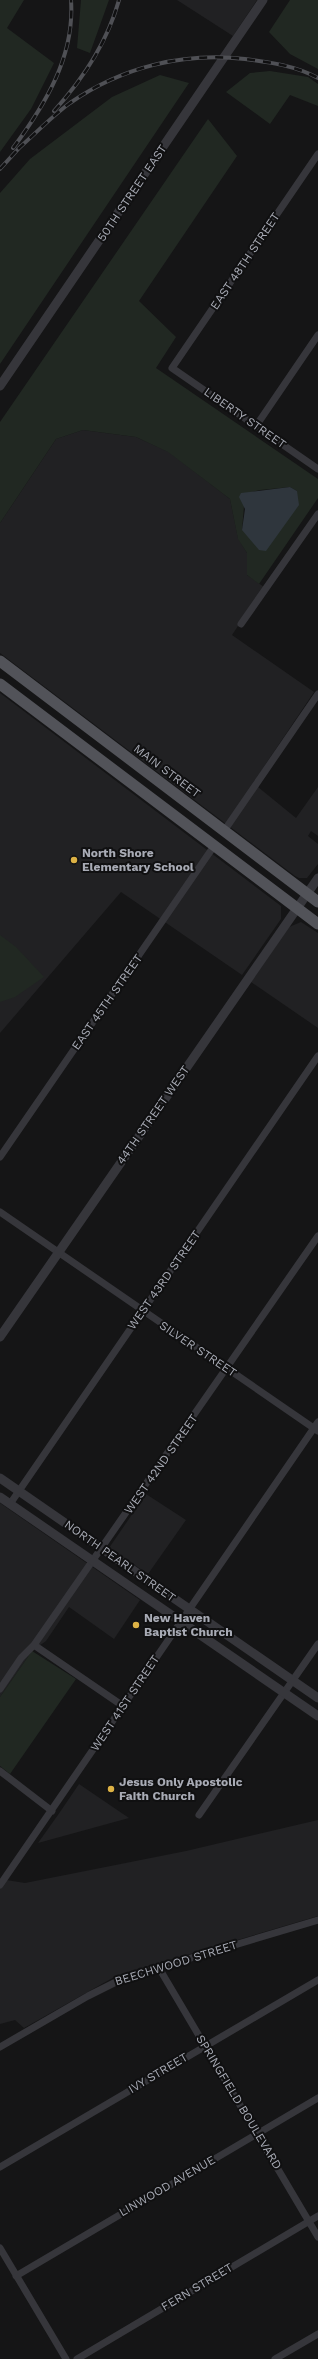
<svg xmlns="http://www.w3.org/2000/svg" width="318" height="2359" font-family="'Work Sans',sans-serif">
<rect width="100%" height="100%" fill="#151516"/>
<path fill="#212123" d="M177,0H257L233,36Z
M83,430L136,437L169,452L230,499L238,538L247,553V575L264,587L232,635L314,692L253,783L296,818L318,787V836L311,831L308,836L318,844V864L307,878H299L295,876L0,653V523L56,439Z
M0,693L281,906V919L242,975L121,892L0,1033Z
M301,922L318,933V1028L251,982L289,927Z
M146,1494L186,1520L148,1574L109,1548Z
M0,1503L140,1600L114,1639L69,1607L46,1641L32,1651L0,1697Z
M79,1784L129,1818L38,1843L60,1812Z
M318,1820V1916L116,1976L24,2028L15,2020L0,2024V1879L25,1883L186,1851Z"/>
<path fill="#212822" fill-rule="evenodd" d="M0,0H24L7,28L54,63L31,109L0,152Z
M81,0H109L90,53L77,48Z
M290,0H318V69L290,54L269,32Z
M270,71L308,77L318,84V106L290,95L270,124L226,92L250,73Z
M160,75L189,83L0,364V193L30,159L112,97Z
M208,119L237,156L139,301L176,337L156,368L318,479V498L259,584L247,575V553L238,539L230,499L168,452L136,437L83,430L56,439L0,523V422ZM290,487L297,491L242,530L245,494L260,490Z
M0,935L16,947L44,977L15,997L0,1002Z
M32,1651L76,1679L10,1774L0,1766V1697Z"/>
<path fill="#2f363d" d="M290,487L297,491L299,505L266,551L259,550L242,530L245,509L239,497L241,493Z"/>
<g fill="none" stroke-linecap="round" stroke-linejoin="round">
<path stroke="#36363b" stroke-width="7" d="M318,154L172,368L318,469
M256,426L318,335
M241,624L318,514
M224,831L318,694
M0,1157L214,846
M0,1212L318,1431
M10,1504L318,1056
M34,1645L123,1706
M0,1689L21,1658L34,1645L318,1236
M0,1771L52,1811
M199,1815L318,1644
M0,1885L318,1422
M159,1968L318,2237
M0,2047L88,1996L124,1978L318,1920
M0,2167L318,1980
M0,2248L66,2359
M16,2276L318,2098
M77,2359L318,2216
M275,2359L318,2334"/>
<path stroke="#36363b" stroke-width="9" d="M0,386L263,0
M0,1337L318,878
M0,1478L318,1698
M0,1497L318,1716"/>
<path stroke="#525359" stroke-width="11" d="M0,661L318,902
M0,684L318,924"/>
<defs>
<path id="rail" d="M54,111C84,78 107,43 119,0
M13,148C45,105 75,56 71,0
M18,149C35,134 51,117 70,103C122,67 183,52 245,59C270,62 296,66 318,78
M0,169L21,146"/>
</defs>
<use href="#rail" stroke="#4f5055" stroke-width="4"/>
<use href="#rail" stroke="#101011" stroke-width="2.5" stroke-dasharray="8" stroke-linecap="butt"/>
</g>
<g fill="#ddb245" stroke="#101011" stroke-width="1.5">
<circle cx="74" cy="860" r="4"/>
<circle cx="136" cy="1625" r="4"/>
<circle cx="111" cy="1789" r="4"/>
</g>
<g text-anchor="middle" dominant-baseline="central" stroke-width="4" stroke-linejoin="round" paint-order="stroke">
<g font-size="12" fill="#a8abb5" stroke="#101011">
<text transform="translate(132 193) rotate(-56)">50TH STREET EAST</text>
<text transform="translate(245 261) rotate(-56)">EAST 48TH STREET</text>
<text transform="translate(245 418) rotate(35)">LIBERTY STREET</text>
<text transform="translate(167 771) rotate(37)">MAIN STREET</text>
<text transform="translate(107 1002) rotate(-55)">EAST 45TH STREET</text>
<text transform="translate(153 1115) rotate(-55)">44TH STREET WEST</text>
<text transform="translate(164 1280) rotate(-55)">WEST 43RD STREET</text>
<text transform="translate(198 1349) rotate(34)">SILVER STREET</text>
<text transform="translate(161 1464) rotate(-55)">WEST 42ND STREET</text>
<text transform="translate(120 1561) rotate(35)">NORTH PEARL STREET</text>
<text transform="translate(125 1703) rotate(-56)">WEST 41ST STREET</text>
<text transform="translate(176 1963) rotate(-17)">BEECHWOOD STREET</text>
<text transform="translate(158 2073) rotate(-31)">IVY STREET</text>
<text transform="translate(239 2102) rotate(59)">SPRINGFIELD BOULEVARD</text>
<text transform="translate(167 2186) rotate(-30)">LINWOOD AVENUE</text>
<text transform="translate(197 2287) rotate(-31)">FERN STREET</text>
</g>
<g font-size="12" font-weight="bold" fill="#a8abb5" stroke="#101011" text-anchor="start">
<text x="82" y="853">North Shore<tspan x="82" dy="14">Elementary School</tspan></text>
<text x="144" y="1618">New Haven<tspan x="144" dy="14">Baptist Church</tspan></text>
<text x="119" y="1782">Jesus Only Apostolic<tspan x="119" dy="14">Faith Church</tspan></text>
</g>
</g>
</svg>
